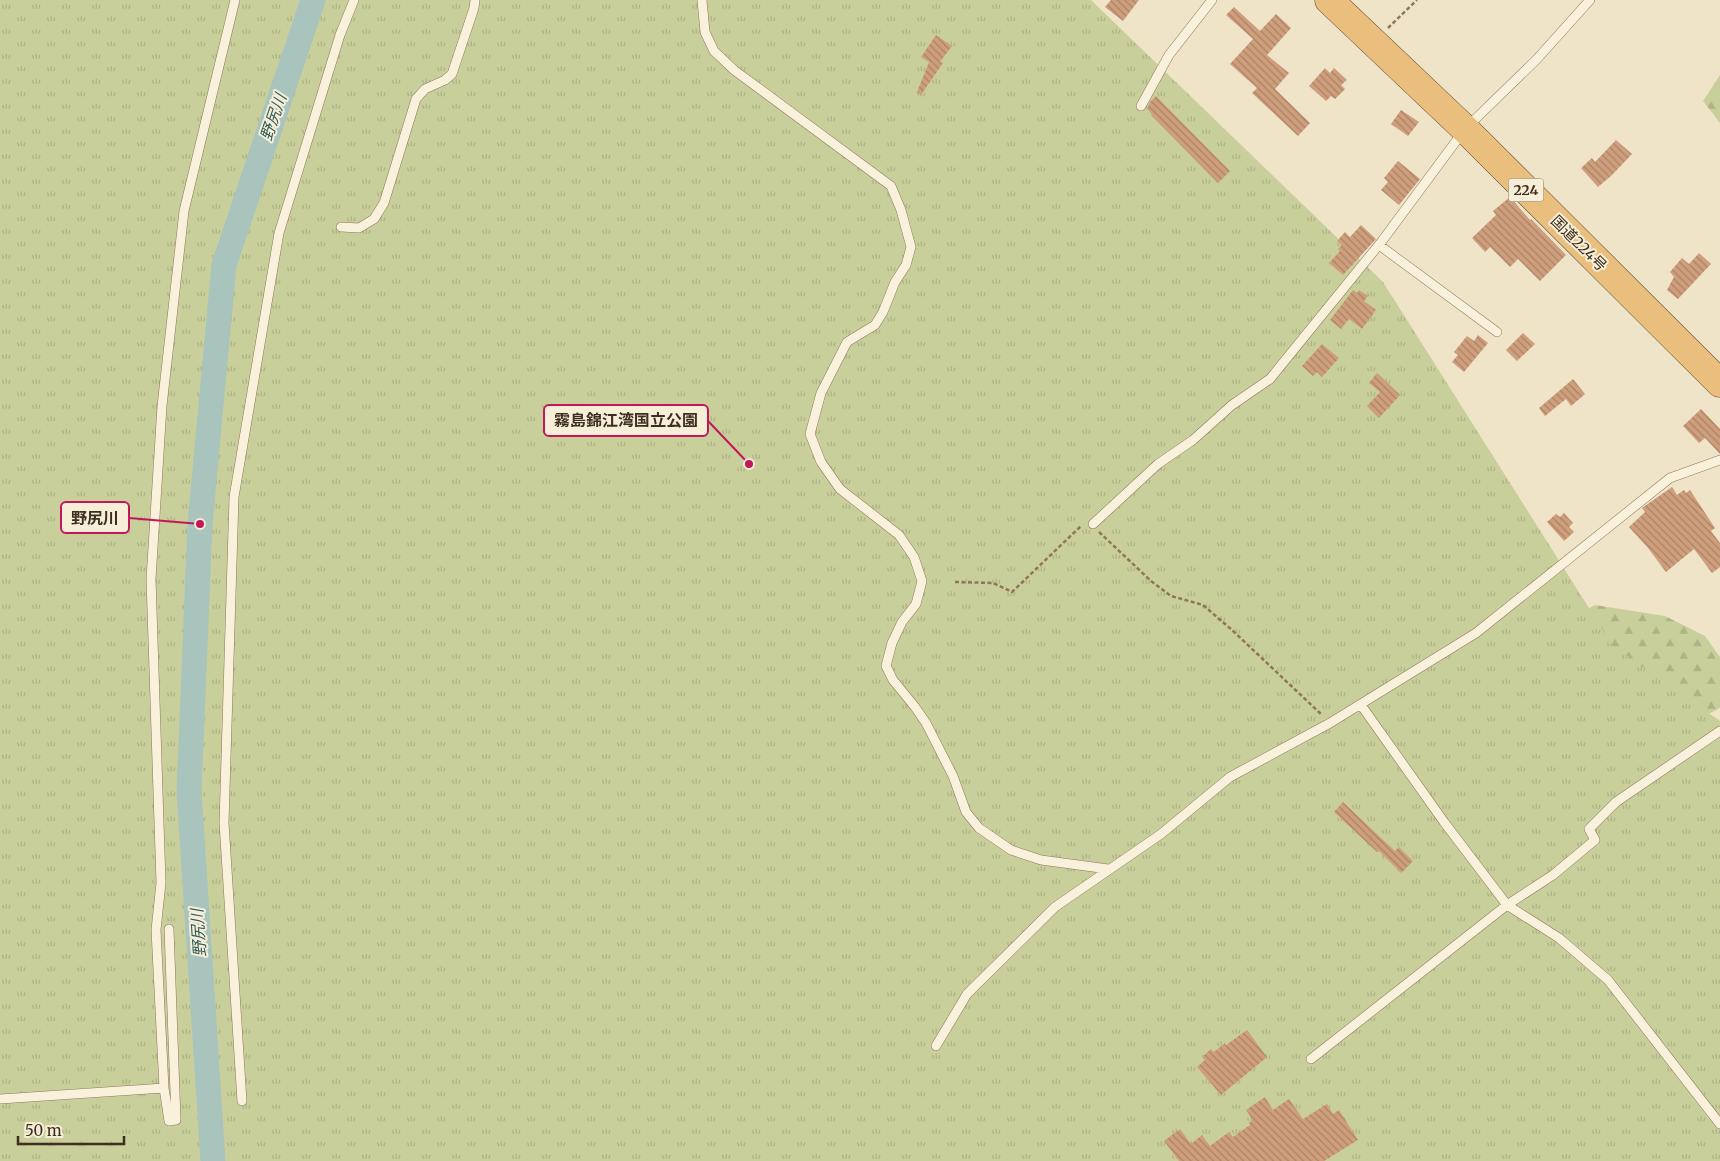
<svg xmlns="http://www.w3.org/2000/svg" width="1720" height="1161" font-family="Merriweather,'Noto Sans JP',serif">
<defs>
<pattern id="forest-firs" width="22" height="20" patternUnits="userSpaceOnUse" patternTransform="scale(1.25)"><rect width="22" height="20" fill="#c9cf9b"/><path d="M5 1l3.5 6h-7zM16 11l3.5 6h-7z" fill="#aeb285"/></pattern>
<pattern id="park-tufts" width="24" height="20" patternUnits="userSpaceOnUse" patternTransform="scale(1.25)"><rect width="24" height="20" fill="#c9cf9b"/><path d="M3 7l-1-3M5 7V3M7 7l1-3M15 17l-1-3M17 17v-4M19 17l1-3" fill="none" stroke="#aeb285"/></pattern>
<pattern id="building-back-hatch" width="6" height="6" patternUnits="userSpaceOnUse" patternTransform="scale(1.25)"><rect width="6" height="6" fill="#cf9f7d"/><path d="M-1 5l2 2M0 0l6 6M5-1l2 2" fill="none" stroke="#a98266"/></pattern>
</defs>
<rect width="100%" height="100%" fill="#f0e4c8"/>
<path fill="url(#forest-firs)" d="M1720,75V123L1703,101Z
M1595,605L1665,616L1705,636L1720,657V708L1650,745L1545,632Z"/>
<path fill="url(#park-tufts)" d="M0,0H1091L1383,282L1613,646L1720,721V1161H0Z"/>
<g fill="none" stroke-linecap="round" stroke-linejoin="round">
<path stroke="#a9c4bc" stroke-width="25" d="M213,1161L189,791L200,524L224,265L313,0"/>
</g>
<path fill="url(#building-back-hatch)" d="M1111,0H1139L1123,21L1105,7Z
M1234,7L1260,31L1276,14L1291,28L1267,55L1289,73L1275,89L1310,123L1298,136L1252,93L1257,88L1230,64L1253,39L1226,15Z
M936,35L952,46L940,62L943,63L921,95L917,92L929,62L921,57Z
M1325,68L1330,73L1334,68L1347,80L1341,85L1345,89L1335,99L1331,96L1326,101L1309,86Z
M1156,96L1230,171L1218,183L1151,115L1152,114L1147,109L1150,102Z
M1401,110L1419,122L1408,136L1391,124Z
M1616,140L1632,154L1612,175L1598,187L1581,168L1592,158L1595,162Z
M1398,161L1420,179L1399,205L1381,190L1388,182L1384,178Z
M1510,197L1530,220L1531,219L1566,255L1540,281L1518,259L1510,267L1490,247L1485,252L1472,238L1496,215L1493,211Z
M1361,225L1376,239L1343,275L1329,263L1340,251L1338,249L1342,245L1337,241L1345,232L1350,237Z
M1699,253L1711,264L1678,299L1667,290L1674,277L1670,272L1682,258L1689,264Z
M1353,290L1357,293L1359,290L1368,296L1364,301L1376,310L1362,329L1349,319L1341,329L1330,320Z
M1523,333L1535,344L1517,361L1506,350Z
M1478,335L1488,343L1464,372L1452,362L1458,355L1454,352L1467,336L1474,341Z
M1322,344L1339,358L1322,377L1317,372L1313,376L1302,366Z
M1377,373L1400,395L1379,418L1367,406L1380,392L1369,383Z
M1573,379L1585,394L1571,406L1566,399L1545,416L1539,408Z
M1701,409L1720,429V454L1705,438L1699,443L1683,426Z
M1672,487L1677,495L1684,490L1686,493L1690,490L1715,528L1711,531L1720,543V567L1712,573L1694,549L1666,572L1648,548L1629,527L1645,512L1642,508Z
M1564,513L1573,523L1569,527L1574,532L1564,541L1547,522L1556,514L1560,517Z
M1343,802L1395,851L1399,847L1413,861L1401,873L1379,851L1377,852L1334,812Z
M1247,1030L1267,1057L1221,1095L1197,1067L1205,1060L1202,1057L1211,1049L1214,1052L1224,1044L1226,1045Z
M1265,1097L1273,1110L1289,1099L1303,1119L1327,1104L1333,1114L1339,1110L1358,1140L1324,1161H1179L1164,1141L1180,1129L1191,1144L1202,1135L1210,1146L1229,1132L1233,1137L1250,1125L1249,1123L1253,1120L1246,1110Z"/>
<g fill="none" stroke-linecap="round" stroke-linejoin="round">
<defs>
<path id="service" d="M702,0L705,32L714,51L734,70L891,186L901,210L911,247L906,265L895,282L883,312L875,325L847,342L821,393L810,434L821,462L840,489L899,535L914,557L922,581L916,604L902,622L892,643L886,666L893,680L915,707L926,723L953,776L966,812L979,828L1011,850L1041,860L1108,869
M1141,106L1169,55L1212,0
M341,227L359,228L374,219L384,203L416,99L425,89L445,80L452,74L474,8L475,0
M1379,245L1497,332
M1093,524L1158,464L1193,440L1232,405L1270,379L1382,241L1465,129L1537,59L1590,0
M1361,705L1444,822L1507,905L1559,938L1608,980L1720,1124
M169,929L176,1120L169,1121L164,1088L156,930L161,883L151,579L162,406L184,211L235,0
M936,1046L967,994L1055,907L1161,834L1230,777L1330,723L1476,633L1670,478L1720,460
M1311,1059L1507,905L1553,875L1595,840L1589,829L1616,802L1720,731
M0,1099L164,1088
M242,1101L224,823L234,497L279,233L340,35L354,0"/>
<path id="trunk" d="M1329,0L1465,129L1720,383"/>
</defs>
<use href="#service" stroke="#8d765c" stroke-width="10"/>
<use href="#trunk" stroke="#5b4430" stroke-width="29"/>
<path stroke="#8d765c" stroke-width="2.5" stroke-dasharray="4 2.5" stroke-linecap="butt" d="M1388,28L1417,0
M1099,532L1151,581L1171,596L1203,605L1232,630L1322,715
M955,582L993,583L1012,592L1080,527L1082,526"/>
<use href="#service" stroke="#faf1dc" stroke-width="9"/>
<use href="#trunk" stroke="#eabe7c" stroke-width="28"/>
</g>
<g text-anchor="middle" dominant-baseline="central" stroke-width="4" stroke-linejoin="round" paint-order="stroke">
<rect fill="#f7eed8" stroke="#756857" stroke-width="1" x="1508.5" y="178.5" width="35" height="23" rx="4"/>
<g font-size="14" font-weight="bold" fill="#3d2e20">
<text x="1526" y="190">224</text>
</g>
<g font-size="15" fill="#3d2e20" stroke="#f7eed8">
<text transform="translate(1579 243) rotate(45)">国道224号</text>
</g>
<g font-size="16" font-style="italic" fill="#2f5d5a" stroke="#f7eed8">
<text transform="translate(273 117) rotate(-71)">野尻川</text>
<text transform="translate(198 933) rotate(-94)">野尻川</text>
</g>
</g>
<path fill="none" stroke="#c2185b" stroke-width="2" d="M749 464L708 421M200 524L129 518"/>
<g fill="#c2185b" stroke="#f7eed8" stroke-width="2">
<circle cx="749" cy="464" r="5"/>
<circle cx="200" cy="524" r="5"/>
</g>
<g fill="#f7eed8" stroke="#c2185b" stroke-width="2">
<rect x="544" y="405" width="164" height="31" rx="5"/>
<rect x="61" y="502" width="68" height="31" rx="5"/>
</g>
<g font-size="16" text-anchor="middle" font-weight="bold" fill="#3d2e20">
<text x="626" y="426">霧島錦江湾国立公園</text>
<text x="95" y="524">野尻川</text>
</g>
<path d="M18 1136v8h106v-8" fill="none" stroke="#3d2e20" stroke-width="2.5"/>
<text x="25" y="1136" font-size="15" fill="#3d2e20" stroke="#f7eed8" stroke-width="4" paint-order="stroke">50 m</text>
</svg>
